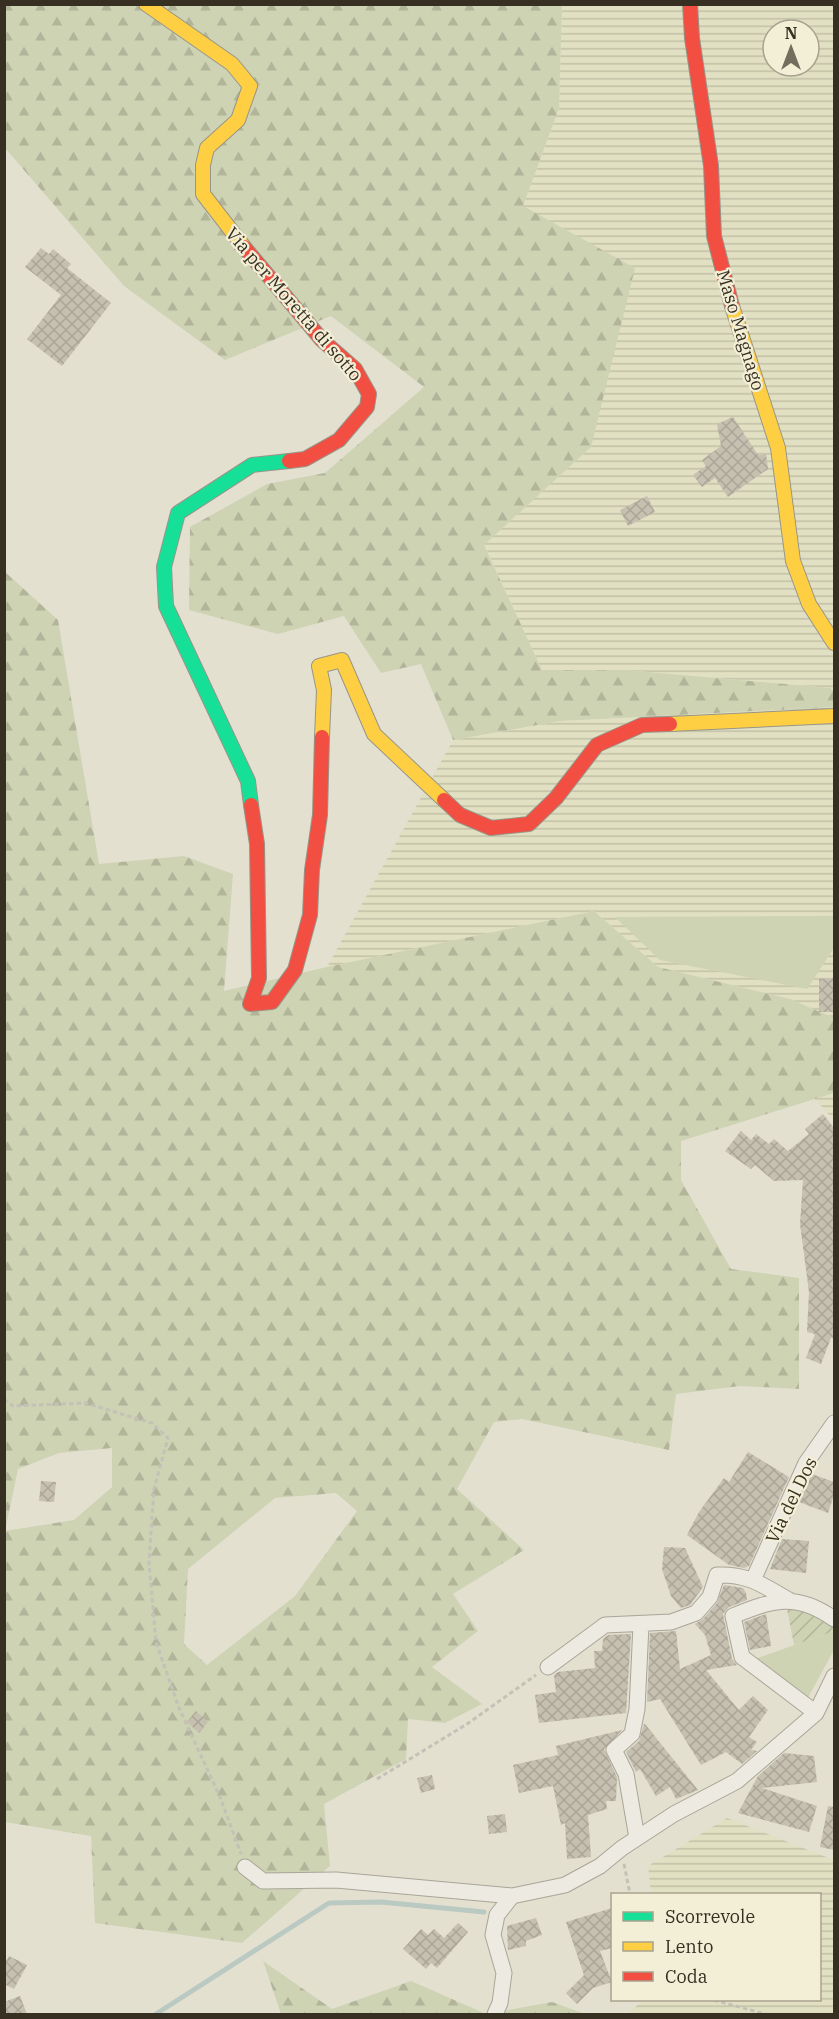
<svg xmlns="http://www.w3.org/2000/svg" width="839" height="2019" font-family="'IBM Plex Serif',serif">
<defs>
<pattern id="farmland-rules" width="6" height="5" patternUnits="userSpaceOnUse" patternTransform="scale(1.5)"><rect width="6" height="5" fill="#e1e0c2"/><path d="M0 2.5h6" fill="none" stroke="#c2c0a6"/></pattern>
<pattern id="forest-firs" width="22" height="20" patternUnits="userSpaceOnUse" patternTransform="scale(1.5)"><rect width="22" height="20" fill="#ced3b4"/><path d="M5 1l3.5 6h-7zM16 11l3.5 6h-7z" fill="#b2b59a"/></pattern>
<pattern id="garden-furrows" width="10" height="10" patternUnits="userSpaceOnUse" patternTransform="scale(1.5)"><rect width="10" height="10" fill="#ced3b4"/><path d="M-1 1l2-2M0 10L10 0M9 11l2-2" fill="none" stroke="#b2b59a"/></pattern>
<pattern id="building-cross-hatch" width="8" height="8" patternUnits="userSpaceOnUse" patternTransform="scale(1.5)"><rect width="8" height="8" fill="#c6c0b1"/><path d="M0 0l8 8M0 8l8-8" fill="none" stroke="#aba598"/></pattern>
</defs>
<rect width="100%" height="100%" fill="#e3e0d0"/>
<path fill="url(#farmland-rules)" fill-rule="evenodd" d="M562,5H834V691L830,688L625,670H542L484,544L591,447L523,206L559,108ZM773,30H809V66H773Z
M834,707V1018L790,999L658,967L594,911L327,967L453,740L560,721Z
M834,1093V1120L815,1099Z
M727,1818L834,1860V2014H628L643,2000H820V1894H651L648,1866Z"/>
<path fill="url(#forest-firs)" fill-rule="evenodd" d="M4,5H562L559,108L523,206L635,268L591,447L484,545L542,670H625L830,688L834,691V707L560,721L453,740L421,664L381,673L344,616L278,634L189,610L190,527L267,484L325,473L424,387L331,316L225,360L124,286L5,148Z
M4,571L58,620L99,864L184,856L233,874L224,991L327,967L594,911L658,967L790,999L834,1018V1093L681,1141V1180L731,1269L799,1278V1389L740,1386L676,1394L669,1450L522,1419L494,1422L457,1489L524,1550L453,1594L478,1631L432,1667L482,1704L445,1723L408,1719L406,1759L324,1804L330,1866L242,1943L95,1923L91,1836L5,1822ZM112,1448V1487L74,1520L5,1531L18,1469L59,1453ZM336,1493L357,1511L295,1596L207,1665L184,1644L188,1569L275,1498Z
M263,1961L332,2009L411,1981L486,2014L552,2002L585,2014H281Z"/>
<path fill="#ced3b4" d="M834,916V948L807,989L660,960L615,917Z
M834,1631V1650L805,1703L752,1660Z"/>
<path fill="url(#garden-furrows)" d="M786,1604L834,1620V1631L794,1645Z"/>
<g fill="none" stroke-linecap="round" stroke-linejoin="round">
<path stroke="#bac9c2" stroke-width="5" d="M156,2014L329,1903L381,1902L484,1912"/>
</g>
<path fill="url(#building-cross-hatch)" d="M41,248L49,254L53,249L71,264L67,268L111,303L62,366L27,339L61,295L25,267Z
M733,417L758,455L766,454L768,469L728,497L715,478L702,487L693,475L706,466L702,460L721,446L717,424Z
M647,496L655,512L628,526L620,510Z
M834,978V1012H819V979Z
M823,1114L834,1128V1338H831L821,1364L806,1358L815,1334L807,1332L809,1292L800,1224L803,1180L774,1181L755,1165L751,1169L725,1151L741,1131L751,1140L756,1134L769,1144L774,1139L788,1151L809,1134L805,1129Z
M748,1452L789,1477L749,1566L744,1568L729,1565L687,1535L699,1512L724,1478L729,1482Z
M812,1474L834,1482V1495L828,1513L799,1502Z
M41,1481L56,1482L54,1502L39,1501Z
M782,1539L809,1541L806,1573L770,1569Z
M664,1547L685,1548L703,1587L690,1605L681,1608L671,1596L662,1569Z
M724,1585L743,1588L746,1593L747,1600L729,1607L723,1614L732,1659L737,1665L706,1670L739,1710L753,1696L768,1710L749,1737L757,1742L751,1750L757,1751L742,1764L726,1752L701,1765L660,1699L647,1702L650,1633L676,1631L680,1669L711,1655L705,1635L695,1624L703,1619L717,1603Z
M766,1614L771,1646L750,1650L744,1622Z
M631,1634L626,1713L539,1723L535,1695L556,1692L554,1675L558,1672L595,1668L594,1651H602L603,1639L608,1635Z
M196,1711L208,1722L199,1733L187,1722Z
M644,1724H645L698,1790L676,1799L670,1787L656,1796L640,1769L636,1772L626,1752L639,1741Z
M622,1730L604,1749L617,1777L616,1801H606L607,1809L588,1815L591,1857L567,1859L565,1823L561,1825L553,1786L519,1793L513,1765L558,1755L556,1746Z
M784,1753L814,1756L817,1782L762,1788L817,1806L809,1832L738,1813L758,1776Z
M432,1775L435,1789L421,1793L417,1778Z
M828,1806L834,1807V1850L820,1847Z
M505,1814L507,1832L489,1834L487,1816Z
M612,1908V1948L600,1951L612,1982L593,1988L577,2004L566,1993L584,1975L566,1922Z
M536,1918L542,1935L526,1941V1946L508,1950L507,1926Z
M458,1923L468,1932L437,1968L431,1963L426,1969L403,1949L421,1929L428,1935L434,1929L444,1938Z
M9,1956L27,1965L14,1989L4,1984V1965Z
M20,1996L27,2014H4V2002Z"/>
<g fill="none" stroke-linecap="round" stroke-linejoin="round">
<defs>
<path id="street" d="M753,1580L806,1463L834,1423
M548,1667L605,1625L671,1622L696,1613L710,1597L717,1575C749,1574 762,1585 789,1600
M816,1713L742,1657L733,1616C772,1600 796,1592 834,1619
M637,1838L626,1774L614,1750L632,1734L637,1709L641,1625
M245,1867L263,1881L336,1880L512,1896
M495,2014L500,2003L504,1973L493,1935L497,1915L512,1896L565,1885L600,1866L622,1848L674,1814L737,1781L816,1713L834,1676"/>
<path id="fast" d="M251,805L248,781L166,606L164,567L178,513L252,465L289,461"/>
<path id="slow" d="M146,4L232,64L250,86L238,120L207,148L203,165V194L244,247
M732,306L778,448L793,561L809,604L834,643
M670,724L834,716
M322,737L324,690L319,666L342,660L374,734L444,800"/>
<path id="jam" d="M690,4L692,38L711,166L714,236L732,306
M244,247L322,340L355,369L369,394L367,407L339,440L305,459L289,461
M444,800L460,815L491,828L529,824L556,798L597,745L642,725L670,724
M251,805L257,844L259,978L250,1004L272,1002L295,970L310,915L312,870L320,815L322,737"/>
</defs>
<use href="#street" stroke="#a9a598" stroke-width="17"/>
<use href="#fast" stroke="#989588" stroke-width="16"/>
<use href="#slow" stroke="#989588" stroke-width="16"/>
<use href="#jam" stroke="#989588" stroke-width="16"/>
<path stroke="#c4c1b7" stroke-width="3" stroke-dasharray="4.5 3" stroke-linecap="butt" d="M4,1399L13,1406L85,1403L152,1423L168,1438L154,1489L149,1563L156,1642L179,1708L220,1797L241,1854
M377,1779L467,1724L536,1675
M624,1864L630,1894
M714,2000L765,2014"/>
<use href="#street" stroke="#eceae1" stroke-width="15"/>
<use href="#fast" stroke="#16e098" stroke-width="14"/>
<use href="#slow" stroke="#ffcf43" stroke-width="14"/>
<use href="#jam" stroke="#f24e42" stroke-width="14"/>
</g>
<g text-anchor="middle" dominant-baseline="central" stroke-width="4.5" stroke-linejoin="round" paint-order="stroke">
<g font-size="18" fill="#372f21" stroke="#f3efd7">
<text transform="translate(294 304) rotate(49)">Via per Moretta di sotto</text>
<text transform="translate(741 330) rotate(73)">Maso Magnago</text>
<text transform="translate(791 1500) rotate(-64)">Via del Dos</text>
</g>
</g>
<rect width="839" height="2019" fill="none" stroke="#372f21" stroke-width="12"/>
<rect x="611" y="1893" width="210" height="108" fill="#f3efd7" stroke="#a8a28e" stroke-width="1.5"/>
<rect x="623" y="1912" width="30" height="9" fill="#16e098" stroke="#a8a28e" stroke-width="1.5"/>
<text x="665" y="1923" font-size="18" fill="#372f21">Scorrevole</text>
<rect x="623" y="1942" width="30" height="9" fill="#ffcf43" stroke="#a8a28e" stroke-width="1.5"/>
<text x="665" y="1953" font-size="18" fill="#372f21">Lento</text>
<rect x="623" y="1972" width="30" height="9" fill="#f24e42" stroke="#a8a28e" stroke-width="1.5"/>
<text x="665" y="1983" font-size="18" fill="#372f21">Coda</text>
<g transform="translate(791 48)"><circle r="28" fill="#f3efd7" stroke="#a8a28e" stroke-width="1.5"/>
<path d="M0-4.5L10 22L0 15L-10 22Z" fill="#736d5e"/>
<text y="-9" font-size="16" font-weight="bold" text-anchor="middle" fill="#372f21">N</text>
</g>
</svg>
